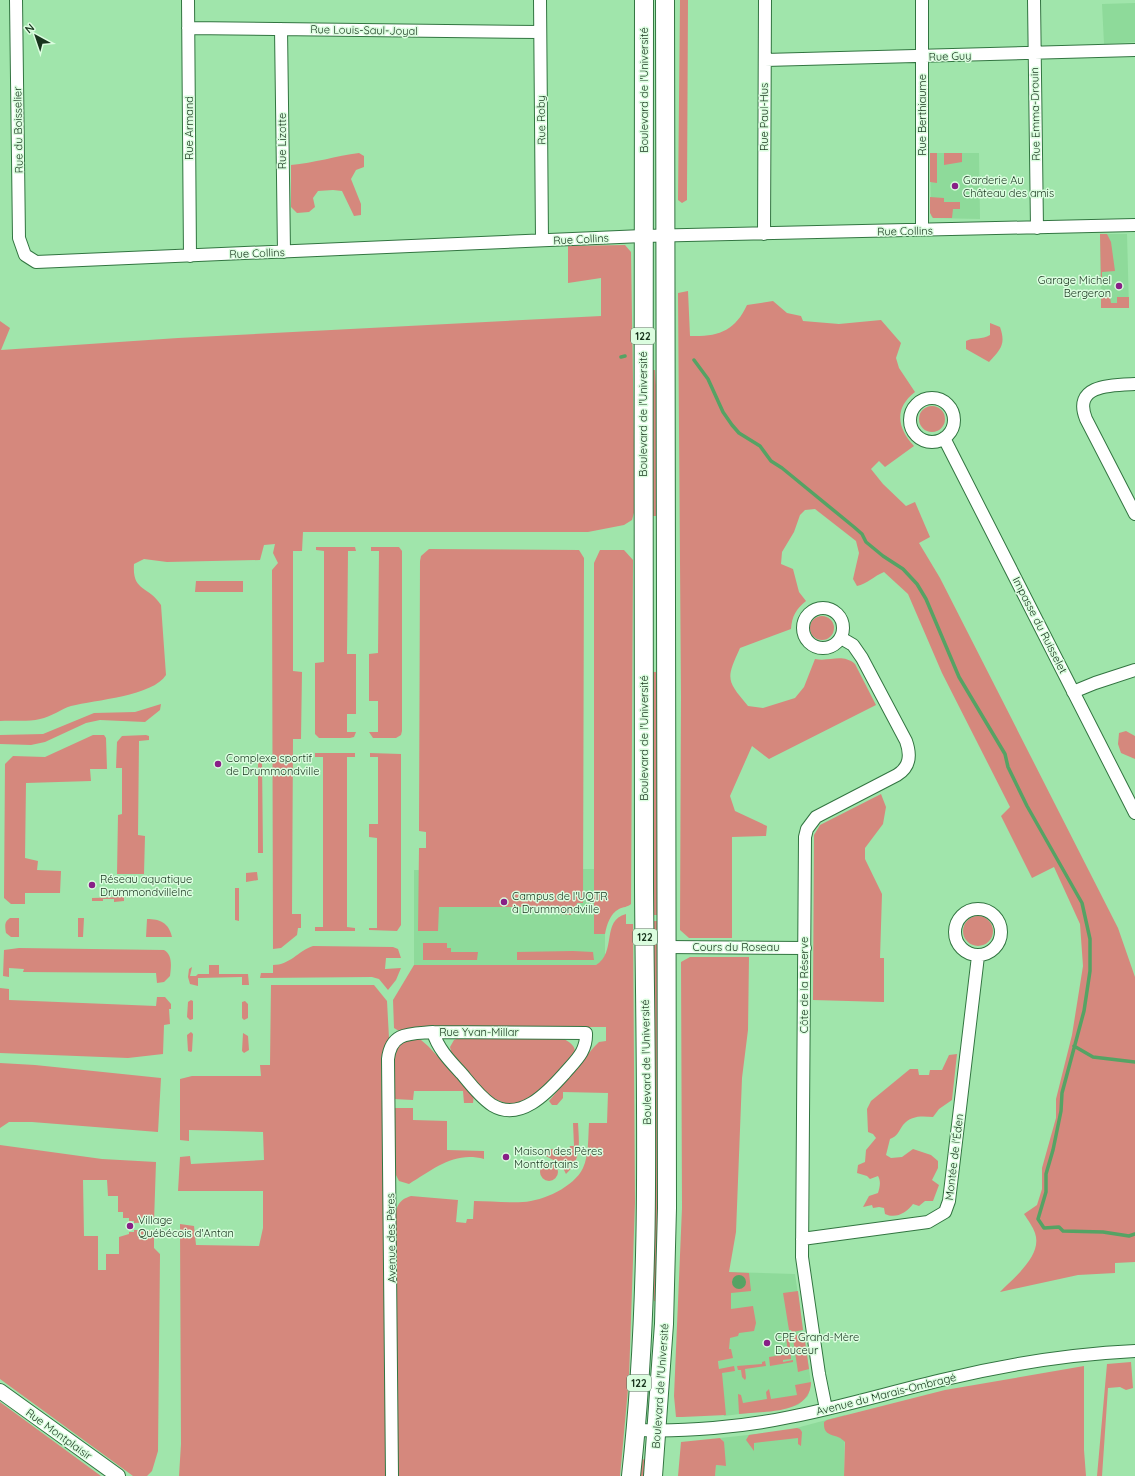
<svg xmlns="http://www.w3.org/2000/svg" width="1135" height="1476" font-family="Quicksand,sans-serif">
<rect width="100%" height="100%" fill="#a0e5ab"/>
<path fill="#8eda9a" d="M1135,3V42L1104,44L1102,4Z
M930,153H979L980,219L933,218L931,216Z
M1100,234H1127L1129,308H1101Z
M594,869V934H605V959L596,965H414V870Z
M729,1272L795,1274L811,1383L808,1396L798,1405L787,1408L724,1416L717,1351Z
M845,1415L844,1476H715L716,1465L725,1466L722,1439L720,1438L785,1431Z"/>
<path fill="#d5887d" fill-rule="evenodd" d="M680,0H688L687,191V200L682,203L678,200Z
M359,153L364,156V167L356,170L351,179L361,204V215L354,216L342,191L333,190L318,191L313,198L315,207L309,212L297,213L291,207V165C314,163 336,156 359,153Z
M930,153H937V183L930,182Z
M944,153H962V162L944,165Z
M930,197L944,198V202H960V209H953L952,218H933L930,213Z
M1100,234H1107L1111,242L1115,271L1102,272V283H1101Z
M625,245L631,252L635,509L632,520L624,525L588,532H303L302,551H293V671L302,672L301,739H293L292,914H301V928H298L297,935L281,948L273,949L272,570L278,563L273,553L275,544L264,545L260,560L167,562L144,559L134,564C132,592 148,585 161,605L166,675C153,696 95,700 71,706C61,709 51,717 40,719C28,722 13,720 0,721V321L10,328L1,350L178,338L601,316V278L568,283V246Z
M688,291L690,336C718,337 735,331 747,305L773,301L787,313L801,316L803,321L839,324L881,320L901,343L896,358L899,368L915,392C894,408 897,428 914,446L885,467L879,461L871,469L883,484L906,506L915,502L930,537L919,543L940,578L1118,928L1135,977V1262L1115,1263V1273L1078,1275L1000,1292C1013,1278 1043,1256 1035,1233C1033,1227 1028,1220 1024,1214L1037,1205L1042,1189V1168L1056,1118V1099L1072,1035L1083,966L1080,924L1054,867L1032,878L1001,816L1010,807L942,673L908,594L884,572C874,576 867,584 857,586L853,579L859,553L856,541L815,509L805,510L800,515L794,532L782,552L781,564L793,569L799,592L806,601C796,609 792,616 791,629L740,648C726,679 726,680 748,706L763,708L795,698L804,687L815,659C830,662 842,653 855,664L876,705L769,759L752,746L730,796L735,811L767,826L766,836L732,837V938H689L680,930L681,697L678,293Z
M1101,297H1110L1111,303H1117V297H1129V308H1101Z
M990,323L1000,327C1006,344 1001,349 989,362L966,349V341C974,337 982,340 990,335Z
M651,370H655L658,417V516H652Z
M919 419a13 13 0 1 1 26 0a13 13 0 1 1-26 0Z
M316,547H355L356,551H348L347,654H356V714H347V732H356L354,737L350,738H319L315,734V663L324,662V551L316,550Z
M371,547H399L402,551V731L401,735L396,738H373L369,732H378V701H369V654L378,653L379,551H371Z
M429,549L579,550L584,558L583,903H577L576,907H571V915L560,914V907H439L438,931H418L419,848H426V832L419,831L420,561L421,556Z
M600,550H624L633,560L631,904C628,907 623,907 619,909C610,914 607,924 605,934H594V563Z
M196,581H243V592H195Z
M810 628a12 12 0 1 1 24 0a12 12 0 1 1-24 0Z
M652,672H656L659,717L660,915H652Z
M161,704L160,710L145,722L100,720L86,723L45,742L31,745L0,744V735L43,734L94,713L135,712Z
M1126,731L1135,736V759L1121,753L1118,744L1119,733Z
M93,735H104L106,738L107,769H90L91,781L26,783L25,858L38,861L37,870L61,871L60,893H25V904H11L4,898L5,764L13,756L45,757Z
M146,735L149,736V740L139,741L138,835L145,836L144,874H117L118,815L122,814V768H116L117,742L122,736Z
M315,753H355V757H347V927L355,928V931H315V927H323V757H315Z
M370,753L401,754V925L397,931L369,930V928H377V838L369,837V824H378V757H370Z
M258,754L262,760L263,853H258Z
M881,794L886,807L883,824L865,848V859L882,894L880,958H884V1002L813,1000L814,835L820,825Z
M257,872L258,880L246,882V873Z
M235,888H239V921L235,920Z
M124,897V901L114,902V899H103V901H92V898Z
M626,914V924H633L635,1202L629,1378L620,1476H397L395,1220C396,1207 398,1200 411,1196L458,1200L456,1222L466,1223L467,1219H473L474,1201C490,1201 507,1203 523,1202C543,1201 574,1187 583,1168C589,1155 588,1138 589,1123H607L608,1093L563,1092V1098L557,1105H552L549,1101L594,1047L599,1042L606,1041V1027H415L399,1031L394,1028L393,1000L414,965H596C617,953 601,920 626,914Z
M963 931a15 15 0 1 1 30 0a15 15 0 1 1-30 0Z
M10,918H19V937H11L6,933C5,926 4,922 10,918Z
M78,918H84L83,937H78Z
M147,919C160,919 169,923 172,937H146Z
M651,921H660L658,1302L654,1301L652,1266Z
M423,943H447V948H451V952H478L477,960H423Z
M313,946L393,947L398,949L401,958H386L385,969L401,968L396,980L388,990L379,979L372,977L260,978L261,973H273V965C290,965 298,951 313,946Z
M19,948L164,950C173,955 171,967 170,976L164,982L157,983L156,973L23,972L24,969L9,968V977L3,976L4,950Z
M573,951L593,952L594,960H517V952Z
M690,957H749L748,1030L742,1078L736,1232L729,1272L749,1273L751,1291L731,1293V1309L753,1306L756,1323L754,1331L739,1333L738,1336L730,1338L729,1349H731L733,1358L718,1361L719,1369L734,1366L735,1371L722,1373L726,1415L682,1417H676L674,1396L682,1208L681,962ZM739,1276L745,1284L743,1288L732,1280Z
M209,965H219V974H248L249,985H242V977L198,978V986L190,984L188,977L189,969L192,967L190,976H196L198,974H209Z
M271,985H374L387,1001L389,1038L381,1058L385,1259L386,1476H179L181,1444L180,1224L194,1226L196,1245L259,1246L263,1228V1191H178L180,1157L190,1156L191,1164L264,1160L263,1132L189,1130V1141L180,1140V1079L192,1076H261L260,1065H270Z
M0,988L9,989V1000L156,1006L157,997H165L171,1004V1009H169L170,1024L164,1025L163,1054L128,1058L0,1053Z
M191,1000L193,1001V1019L190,1020L187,1017L188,1002Z
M245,1001L248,1004V1018L244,1020L242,1018V1002Z
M191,1032L193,1034L192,1051L191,1052L188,1051L187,1035Z
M243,1033L248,1036L249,1050L244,1053L242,1051Z
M459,1038L564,1039C571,1043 577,1047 574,1055L536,1096L518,1104L505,1103L489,1097L452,1055L450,1047L454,1040Z
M414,1039L421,1040L428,1046L474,1095L473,1103H464L463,1091H414L413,1100L394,1099C393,1078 385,1041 414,1039Z
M957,1054L952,1100L939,1109L933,1117C922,1116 911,1115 903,1125C898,1132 898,1136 890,1139L886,1155L891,1158L902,1157L913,1149L931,1155L938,1161V1168L932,1180L939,1185L933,1201H925L919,1206L913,1204C906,1213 896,1219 885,1214L884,1208L879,1207L873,1208L872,1205L863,1207L869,1196L878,1193C880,1187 881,1181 878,1176L870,1179L867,1176L857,1173L858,1165L865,1162L866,1150L876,1138L873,1134L868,1132L867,1109L871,1101L910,1069H918L919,1075H929L930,1070H942L949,1055Z
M0,1063L35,1065L161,1078L158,1132L32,1122H9L0,1128Z
M394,1108H413V1120L447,1121V1150L484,1151V1159C454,1151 434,1169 409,1184L399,1181L394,1171Z
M573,1123H578C579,1143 582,1159 566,1174L561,1164L542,1154L541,1149H569L570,1146H574Z
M0,1145L102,1159L156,1162L154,1222L134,1223V1221H129V1218H123V1212H118V1196H108L107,1180H83L84,1236H98V1270H106V1254H119V1237L129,1234V1232H134V1230H154V1248L160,1254L158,1451L152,1471L147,1476H133L0,1379Z
M540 1172a9 9 0 1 1 18 0a9 9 0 1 1-18 0Z
M798,1291L803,1330L792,1332L791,1330H789L783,1293Z
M804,1334L809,1369L798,1372L793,1339L796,1335Z
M786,1336H789L791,1359L783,1360V1362L793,1360V1362L770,1366L769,1357L788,1354Z
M765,1361L766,1366L745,1369L746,1378L745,1380L742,1377L741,1370H738L737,1366L762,1364V1362Z
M1131,1362L1133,1388L1126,1390L1120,1387L1108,1388L1102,1476H1097L1107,1364Z
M1084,1366V1450L1086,1476H844L845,1442C837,1432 823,1439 824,1422L827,1420L945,1390Z
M811,1382C811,1415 762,1411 739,1414L738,1394L741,1395L743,1403L767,1399L766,1392L769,1389L771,1399L797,1395L795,1385Z
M0,1402L101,1476H0Z
M797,1428L800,1429L802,1432L801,1446L798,1444V1438L754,1443V1451L746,1440L749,1435Z
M720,1438L724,1442L726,1466L716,1465L715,1476H678L681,1442Z
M641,1459L647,1460L645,1476H639Z"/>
<path fill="#55a364" d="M732 1282a7 7 0 1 1 14 0a7 7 0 1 1-14 0Z"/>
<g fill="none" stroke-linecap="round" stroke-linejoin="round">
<path stroke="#55a364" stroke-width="3.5" d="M621,357L625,356
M694,360L708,379L723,412L732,425L739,433L760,446L771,461L782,468L854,527L862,534L866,542L883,556L903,569L917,584L926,599L959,677L1005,754L1008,767L1027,806L1082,903L1090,939V971L1084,1011L1062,1093L1061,1111L1053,1150L1046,1174V1192L1038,1219L1044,1228L1059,1227L1063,1231L1103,1232L1129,1236L1135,1234
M1074,1046L1093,1057L1135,1062"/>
<defs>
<path id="minor" d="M16,0L19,238L25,255L36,262L643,236L1135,225
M188,0L190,256
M540,0L542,240
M1034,0L1037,228
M188,28L540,32
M281,29L284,252
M765,60L1135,50
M922,230V0
M764,234L765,0
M1135,384C1113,385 1072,384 1086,419L1135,514
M910 420a22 22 0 1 1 44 0a22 22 0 1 1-44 0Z
M944,438L1135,813
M803 628a20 20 0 1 1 40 0a20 20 0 1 1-40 0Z
M1073,692L1095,683L1135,670
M955 932a23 23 0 1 1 46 0a23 23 0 1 1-46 0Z
M666,947L805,948
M433,1032L586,1033C587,1052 575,1061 564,1074C547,1093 520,1122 492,1105C480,1097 471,1085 462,1074C450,1061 438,1049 433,1032Z
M802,1239L928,1222L945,1212L949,1201L978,956
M826,1409L819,1374L802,1257L805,837L807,829L816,817L897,775C910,767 911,755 906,741L862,658L853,645L841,638
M636,1430C684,1432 743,1427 790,1417C842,1407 894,1391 946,1379C1008,1364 1072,1354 1135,1351
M392,1476L388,1059C391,1031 411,1034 433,1032"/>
<path id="tertiary" d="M0,1391L118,1476"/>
<path id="primary" d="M631,1476C653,1279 645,1080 644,883C644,589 643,294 644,0
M653,1476L664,1324L667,1208L665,0"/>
</defs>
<use href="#minor" stroke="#327541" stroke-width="14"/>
<use href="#tertiary" stroke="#327541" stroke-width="16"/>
<use href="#primary" stroke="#327541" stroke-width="20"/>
<use href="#minor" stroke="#fff" stroke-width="12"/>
<use href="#tertiary" stroke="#fff" stroke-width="14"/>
<use href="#primary" stroke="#fff" stroke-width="18"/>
</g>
<g fill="#882087" stroke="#dbfddf" stroke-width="1.5">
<circle cx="955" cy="186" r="4"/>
<circle cx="1119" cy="286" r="4"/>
<circle cx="218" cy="764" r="4"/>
<circle cx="92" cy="885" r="4"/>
<circle cx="504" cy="902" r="4"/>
<circle cx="506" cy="1157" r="4"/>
<circle cx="130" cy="1226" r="4"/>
<circle cx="767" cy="1343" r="4"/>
</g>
<g text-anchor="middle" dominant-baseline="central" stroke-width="3" stroke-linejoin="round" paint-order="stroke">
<g fill="#dbfddf" stroke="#527057" stroke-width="1">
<rect x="631" y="328" width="24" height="16" rx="3"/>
<rect x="633" y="929" width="24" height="16" rx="3"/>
<rect x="627" y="1375" width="24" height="16" rx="3"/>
</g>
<g font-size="10" font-weight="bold" fill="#18341d">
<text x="643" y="336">122</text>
<text x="645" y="937">122</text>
<text x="639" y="1383">122</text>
</g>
<g font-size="11" fill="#18341d" stroke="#dbfddf">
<text transform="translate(364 30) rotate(1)">Rue Louis-Saul-Joyal</text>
<text transform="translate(950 56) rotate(-2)">Rue Guy</text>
<text transform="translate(644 90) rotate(-90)">Boulevard de l'Université</text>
<text transform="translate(1035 114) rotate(-91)">Rue Emma-Drouin</text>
<text transform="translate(922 115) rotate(-90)">Rue Berthiaume</text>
<text transform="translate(764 117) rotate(-90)">Rue Paul-Hus</text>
<text transform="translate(541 120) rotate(-91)">Rue Roby</text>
<text transform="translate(189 128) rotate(-90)">Rue Armand</text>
<text transform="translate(18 130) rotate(-91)">Rue du Boisselier</text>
<text transform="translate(282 141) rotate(-90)">Rue Lizotte</text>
<text transform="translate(905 231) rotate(-1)">Rue Collins</text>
<text transform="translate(581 239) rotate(-3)">Rue Collins</text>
<text transform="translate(257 253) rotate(-2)">Rue Collins</text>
<text transform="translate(643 414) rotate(-90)">Boulevard de l'Université</text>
<text transform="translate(1040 625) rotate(63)">Impasse du Ruisselet</text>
<text transform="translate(644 738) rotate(-90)">Boulevard de l'Université</text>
<text x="736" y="947">Cours du Roseau</text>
<text transform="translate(804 985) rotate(-90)">Côte de la Réserve</text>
<text x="479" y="1032">Rue Yvan-Millar</text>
<text transform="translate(646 1062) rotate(-91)">Boulevard de l'Université</text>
<text transform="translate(954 1157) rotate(-83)">Montée de l'Éden</text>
<text transform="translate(391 1238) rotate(-91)">Avenue des Pères</text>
<text transform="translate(660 1386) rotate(-86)">Boulevard de l'Université</text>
<text transform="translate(886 1394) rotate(-14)">Avenue du Marais-Ombragé</text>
<text transform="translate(59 1434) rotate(36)">Rue Montplaisir</text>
</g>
<g font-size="11" fill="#18341d" stroke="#dbfddf" text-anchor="start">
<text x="963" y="180">Garderie Au<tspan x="963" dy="13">Château des amis</tspan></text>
<text x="1111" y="280" text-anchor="end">Garage Michel<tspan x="1111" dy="13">Bergeron</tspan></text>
<text x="226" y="758">Complexe sportif<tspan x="226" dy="13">de Drummondville</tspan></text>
<text x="100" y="879">Réseau aquatique<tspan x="100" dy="13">DrummondvilleInc</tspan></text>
<text x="512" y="896">Campus de l'UQTR<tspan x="512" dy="13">à Drummondville</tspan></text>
<text x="514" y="1151">Maison des Pères<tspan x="514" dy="13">Montfortains</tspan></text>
<text x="138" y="1220">Village<tspan x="138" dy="13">Québécois d'Antan</tspan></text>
<text x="775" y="1337">CPE Grand-Mère<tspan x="775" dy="13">Douceur</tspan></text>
</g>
</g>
<g transform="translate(36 36) rotate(320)" stroke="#dbfddf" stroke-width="3" paint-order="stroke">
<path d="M0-3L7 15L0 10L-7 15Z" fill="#18341d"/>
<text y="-6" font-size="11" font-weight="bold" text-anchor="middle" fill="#18341d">N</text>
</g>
</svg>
